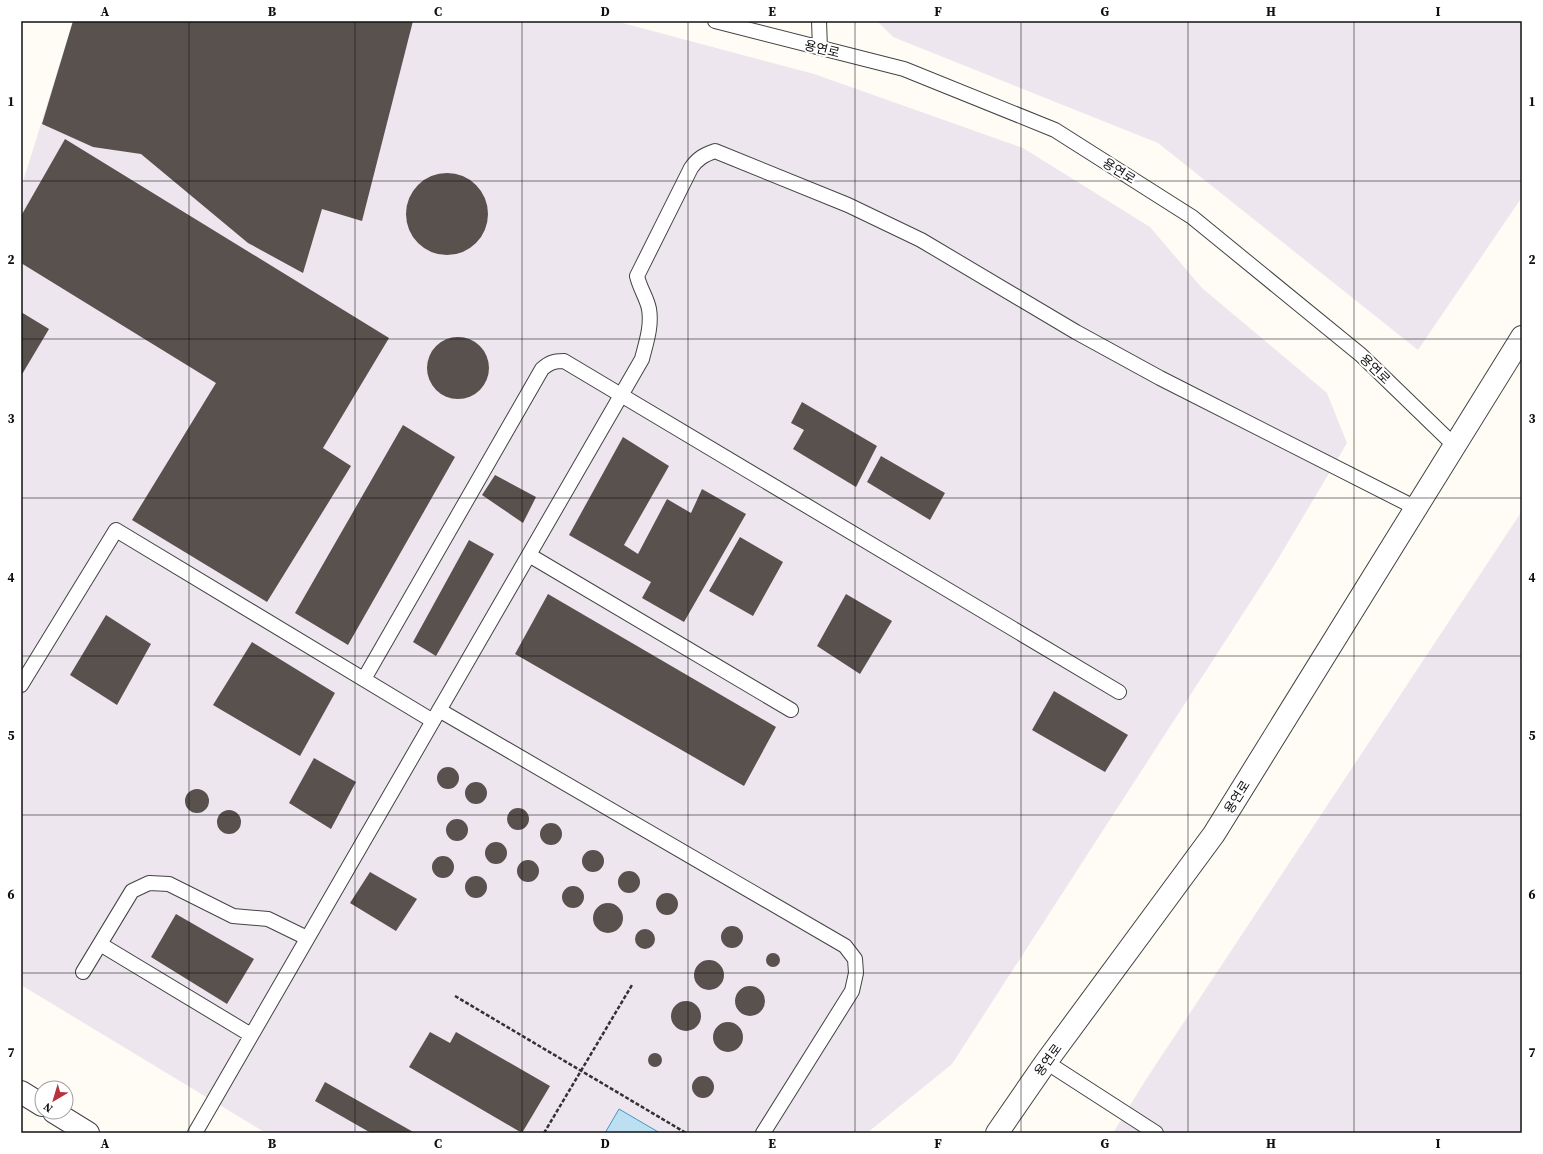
<svg xmlns="http://www.w3.org/2000/svg" width="1543" height="1154" font-family="'Source Serif 4','Noto Sans KR',serif">
<rect width="100%" height="100%" fill="#fefcf4"/>
<path fill="#ede6ee" d="M73,21H615L814,74L1023,148L1150,227L1202,288L1327,393L1347,443L1275,564L952,1064L867,1133H266L21,985V188Z
M877,21H1522V197L1418,350L1158,143L893,37Z
M1522,511V1133H1113L1145,1081Z"/>
<path fill="#bcdff2" stroke="#4995c4" d="M619,1109L660,1133H605Z"/>
<path fill="#58514d" d="M73,21H413L362,221L322,209L303,273L248,243L141,154L93,147L42,124Z
M65,139L389,338L323,448L351,466L267,602L132,520L216,383L21,263V216Z
M406 214a41 41 0 1 1 82 0a41 41 0 1 1-82 0Z
M21,312L49,329L21,376Z
M427 368a31 31 0 1 1 62 0a31 31 0 1 1-62 0Z
M802,402L877,446L856,487L793,449L804,430L791,423Z
M403,425L455,457L348,645L295,613Z
M623,437L669,466L624,545L638,554L667,499L691,513L702,489L746,514L684,622L642,598L651,582L569,535Z
M881,456L945,493L930,520L867,482Z
M495,475L536,497L523,523L482,495Z
M740,537L783,562L753,616L709,591Z
M469,540L494,554L436,656L413,642Z
M548,594L776,727L744,786L515,654Z
M846,594L892,621L860,674L817,646Z
M106,615L151,644L117,705L70,675Z
M252,642L335,693L300,756L213,705Z
M1054,691L1128,735L1105,772L1032,730Z
M314,758L356,782L331,829L289,803Z
M437 778a11 11 0 1 1 22 0a11 11 0 1 1-22 0Z
M465 793a11 11 0 1 1 22 0a11 11 0 1 1-22 0Z
M185 801a12 12 0 1 1 24 0a12 12 0 1 1-24 0Z
M507 819a11 11 0 1 1 22 0a11 11 0 1 1-22 0Z
M217 822a12 12 0 1 1 24 0a12 12 0 1 1-24 0Z
M446 830a11 11 0 1 1 22 0a11 11 0 1 1-22 0Z
M540 834a11 11 0 1 1 22 0a11 11 0 1 1-22 0Z
M485 853a11 11 0 1 1 22 0a11 11 0 1 1-22 0Z
M582 861a11 11 0 1 1 22 0a11 11 0 1 1-22 0Z
M432 867a11 11 0 1 1 22 0a11 11 0 1 1-22 0Z
M517 871a11 11 0 1 1 22 0a11 11 0 1 1-22 0Z
M618 882a11 11 0 1 1 22 0a11 11 0 1 1-22 0Z
M370,872L417,899L396,931L350,903Z
M465 887a11 11 0 1 1 22 0a11 11 0 1 1-22 0Z
M562 897a11 11 0 1 1 22 0a11 11 0 1 1-22 0Z
M656 904a11 11 0 1 1 22 0a11 11 0 1 1-22 0Z
M593 918a15 15 0 1 1 30 0a15 15 0 1 1-30 0Z
M176,914L254,959L227,1004L151,957Z
M721 937a11 11 0 1 1 22 0a11 11 0 1 1-22 0Z
M635 939a10 10 0 1 1 20 0a10 10 0 1 1-20 0Z
M766 960a7 7 0 1 1 14 0a7 7 0 1 1-14 0Z
M694 975a15 15 0 1 1 30 0a15 15 0 1 1-30 0Z
M735 1001a15 15 0 1 1 30 0a15 15 0 1 1-30 0Z
M671 1016a15 15 0 1 1 30 0a15 15 0 1 1-30 0Z
M713 1037a15 15 0 1 1 30 0a15 15 0 1 1-30 0Z
M430,1032L450,1043L456,1032L550,1086L522,1133L409,1067Z
M648 1060a7 7 0 1 1 14 0a7 7 0 1 1-14 0Z
M692 1087a11 11 0 1 1 22 0a11 11 0 1 1-22 0Z
M325,1082L415,1133H371L315,1101Z"/>
<g fill="none" stroke-linecap="round" stroke-linejoin="round">
<defs>
<path id="service" d="M715,21L904,69L1055,130L1192,217L1361,355L1455,446
M819,21L820,48
M529,555L791,710
M364,679L542,369C549,363 553,361 564,361L621,395L1119,692
M21,685L116,530L433,721
M439,710L845,946L855,959L856,973L852,991L763,1133
M100,944L251,1035
M83,972L132,891L149,883L169,884L233,916L268,919L307,938
M1046,1062L1156,1133
M195,1133L642,359C646,343 652,326 649,309C647,298 640,289 637,276L691,168C698,158 704,155 715,151L848,205L921,240L1076,332L1160,378L1416,508"/>
<path id="tertiary" d="M21,1092L42,1105
M54,1112L88,1133
M997,1133L1046,1062L1214,834L1522,337"/>
</defs>
<use href="#service" stroke="#434343" stroke-width="16"/>
<use href="#tertiary" stroke="#434343" stroke-width="24"/>
<path stroke="#323232" stroke-width="2.5" stroke-dasharray="4 2" stroke-linecap="butt" d="M455,996L686,1133
M544,1133L632,985"/>
<use href="#service" stroke="#fff" stroke-width="14"/>
<use href="#tertiary" stroke="#fff" stroke-width="22"/>
</g>
<path fill="none" stroke="#101010" stroke-width="1" stroke-opacity="0.55" d="M189,21V1133M355,21V1133M522,21V1133M688,21V1133M855,21V1133M1021,21V1133M1188,21V1133M1354,21V1133M21,181H1522M21,339H1522M21,498H1522M21,656H1522M21,815H1522M21,973H1522"/>
<g text-anchor="middle" dominant-baseline="central" stroke-width="4" stroke-linejoin="round" paint-order="stroke">
<g font-size="13" fill="#101010" stroke="#fff">
<text transform="translate(822 49) rotate(14)">용연로</text>
<text transform="translate(1119 171) rotate(32)">용연로</text>
<text transform="translate(1375 369) rotate(44)">용연로</text>
<text transform="translate(1237 797) rotate(-58)">용연로</text>
<text transform="translate(1048 1060) rotate(-54)">용연로</text>
</g>
</g>
<rect width="1543" height="1154" fill="none" stroke="#ffffff" stroke-width="44"/>
<g transform="translate(54 1100) rotate(218)"><circle r="19" fill="#ffffff" stroke="#9f9f9f"/>
<path d="M0-3L7 15L0 10L-7 15Z" fill="#b7323b"/>
<text y="-6" font-size="11" font-weight="bold" text-anchor="middle" fill="#101010">N</text>
</g>
<rect x="22" y="22" width="1499" height="1110" fill="none" stroke="#101010" stroke-width="1.5"/>
<g font-size="13" text-anchor="middle" font-weight="bold" fill="#101010">
<text x="105" y="16">A</text>
<text x="272" y="16">B</text>
<text x="438" y="16">C</text>
<text x="605" y="16">D</text>
<text x="772" y="16">E</text>
<text x="938" y="16">F</text>
<text x="1105" y="16">G</text>
<text x="1271" y="16">H</text>
<text x="1438" y="16">I</text>
<text x="11" y="106">1</text>
<text x="1532" y="106">1</text>
<text x="11" y="264">2</text>
<text x="1532" y="264">2</text>
<text x="11" y="423">3</text>
<text x="1532" y="423">3</text>
<text x="11" y="582">4</text>
<text x="1532" y="582">4</text>
<text x="11" y="740">5</text>
<text x="1532" y="740">5</text>
<text x="11" y="899">6</text>
<text x="1532" y="899">6</text>
<text x="11" y="1057">7</text>
<text x="1532" y="1057">7</text>
<text x="105" y="1148">A</text>
<text x="272" y="1148">B</text>
<text x="438" y="1148">C</text>
<text x="605" y="1148">D</text>
<text x="772" y="1148">E</text>
<text x="938" y="1148">F</text>
<text x="1105" y="1148">G</text>
<text x="1271" y="1148">H</text>
<text x="1438" y="1148">I</text>
</g>
</svg>
